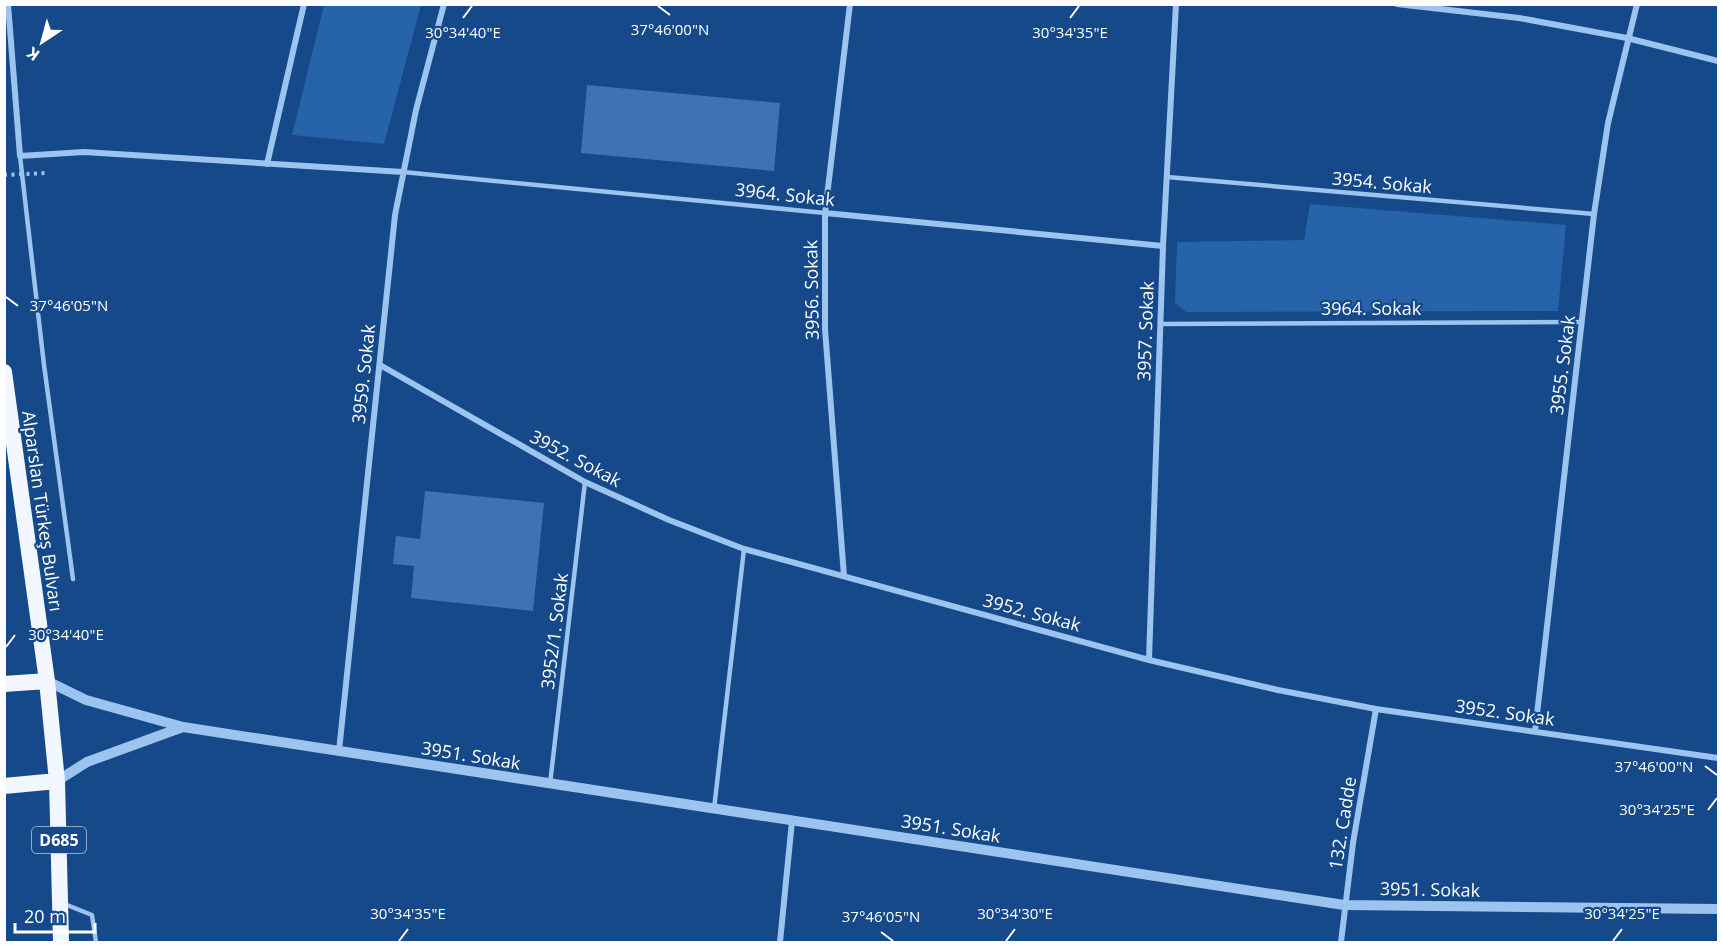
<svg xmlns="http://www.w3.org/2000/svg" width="1723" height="947" font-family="'Open Sans',sans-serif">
<rect width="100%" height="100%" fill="#15498a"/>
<path fill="#2763a9" d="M324,5H421L384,144L292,135Z
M1310,204L1566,225L1558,311L1186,312L1175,303L1177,242L1304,240Z"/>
<path fill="#3d73b4" d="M587,85L780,103L774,171L581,153Z
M425,491L544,503L533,611L411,598L414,566L393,564L396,536L420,539Z"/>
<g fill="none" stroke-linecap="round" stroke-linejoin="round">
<path stroke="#9dc3ef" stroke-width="4.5" d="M20,156L44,365L73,579
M403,172L825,213
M1167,177L1594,214
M1160,324L1582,322
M550,784L585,482
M714,809L744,549
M62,903L92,915L96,942"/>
<path stroke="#9dc3ef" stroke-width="6" d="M8,4L20,156L84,152L403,172
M1397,4L1519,18L1627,38L1718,61
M267,164L304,4
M825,213L1163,246
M380,365L585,482L669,520L744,549L1149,660L1278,690L1376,709L1718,758
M844,576L825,329V213L850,4
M1149,660L1163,246L1176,4
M1535,732L1594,214L1608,123L1637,4
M339,751L395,215L416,110L444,4
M780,942L792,821
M1341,942L1353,843L1376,709"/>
<path stroke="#9dc3ef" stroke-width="10" d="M47,681L86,700L183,727L87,762L57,781
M183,727L1344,905L1718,909"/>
<path stroke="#f2f7ff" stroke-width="16" d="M4,372L47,681L57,781L61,942
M4,684L47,681
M4,786L57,781"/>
<path stroke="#9dc3ef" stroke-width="4" stroke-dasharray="3 4.5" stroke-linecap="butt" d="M4,175L45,173"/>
</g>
<path fill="none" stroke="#fff" stroke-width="2" d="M658,6L670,15M463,18L472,6M1070,18L1079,6M6,297L18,306M6,647L15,635M1705,766L1717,775M1708,810L1717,798M881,932L893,941M399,941L408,929M1006,941L1015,929M1613,941L1622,929"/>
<g text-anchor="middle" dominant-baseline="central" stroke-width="4.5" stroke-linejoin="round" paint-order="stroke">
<rect fill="#15498a" stroke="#b9c8dc" stroke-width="1.5" x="32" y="827" width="54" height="26" rx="4.5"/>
<g font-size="16" font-weight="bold" fill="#fff">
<text x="59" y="840">D685</text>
</g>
<g font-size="18" fill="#fff" stroke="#15498a">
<text transform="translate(1382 182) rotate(5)">3954. Sokak</text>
<text transform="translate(785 194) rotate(6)">3964. Sokak</text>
<text transform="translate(811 290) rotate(-91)">3956. Sokak</text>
<text x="1371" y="308">3964. Sokak</text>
<text transform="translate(1145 331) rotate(-88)">3957. Sokak</text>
<text transform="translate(1562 365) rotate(-83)">3955. Sokak</text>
<text transform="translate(363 374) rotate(-84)">3959. Sokak</text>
<text transform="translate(576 458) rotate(28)">3952. Sokak</text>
<text transform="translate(43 511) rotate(82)">Alparslan Türkeş Bulvarı</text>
<text transform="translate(1032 612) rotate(15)">3952. Sokak</text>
<text transform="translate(554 631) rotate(-83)">3952/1. Sokak</text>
<text transform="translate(1505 712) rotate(8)">3952. Sokak</text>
<text transform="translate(471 755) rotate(9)">3951. Sokak</text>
<text transform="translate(1342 823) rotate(-81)">132. Cadde</text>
<text transform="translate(951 828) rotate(9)">3951. Sokak</text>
<text transform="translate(1430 889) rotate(1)">3951. Sokak</text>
</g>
</g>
<g font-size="15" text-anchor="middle" fill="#fff" stroke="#15498a" stroke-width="4.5" stroke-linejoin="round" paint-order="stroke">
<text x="670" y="35">37°46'00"N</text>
<text x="463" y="38">30°34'40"E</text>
<text x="1070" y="38">30°34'35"E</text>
<text x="69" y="311">37°46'05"N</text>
<text x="66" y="640">30°34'40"E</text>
<text x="1654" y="772">37°46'00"N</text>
<text x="1657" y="815">30°34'25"E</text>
<text x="408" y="919">30°34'35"E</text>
<text x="1015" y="919">30°34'30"E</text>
<text x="1622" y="919">30°34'25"E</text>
<text x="881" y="922">37°46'05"N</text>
</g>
<rect width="1723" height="947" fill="none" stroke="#ffffff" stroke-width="12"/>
<g transform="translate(42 42) rotate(216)" stroke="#15498a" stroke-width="4.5" paint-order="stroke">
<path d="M0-4.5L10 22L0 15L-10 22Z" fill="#ffffff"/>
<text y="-9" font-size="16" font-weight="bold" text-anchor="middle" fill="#ffffff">K</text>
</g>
<path d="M15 923v9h80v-9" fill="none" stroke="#ffffff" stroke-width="3"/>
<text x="24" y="923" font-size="18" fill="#ffffff" stroke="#15498a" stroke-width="4.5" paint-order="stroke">20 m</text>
</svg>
